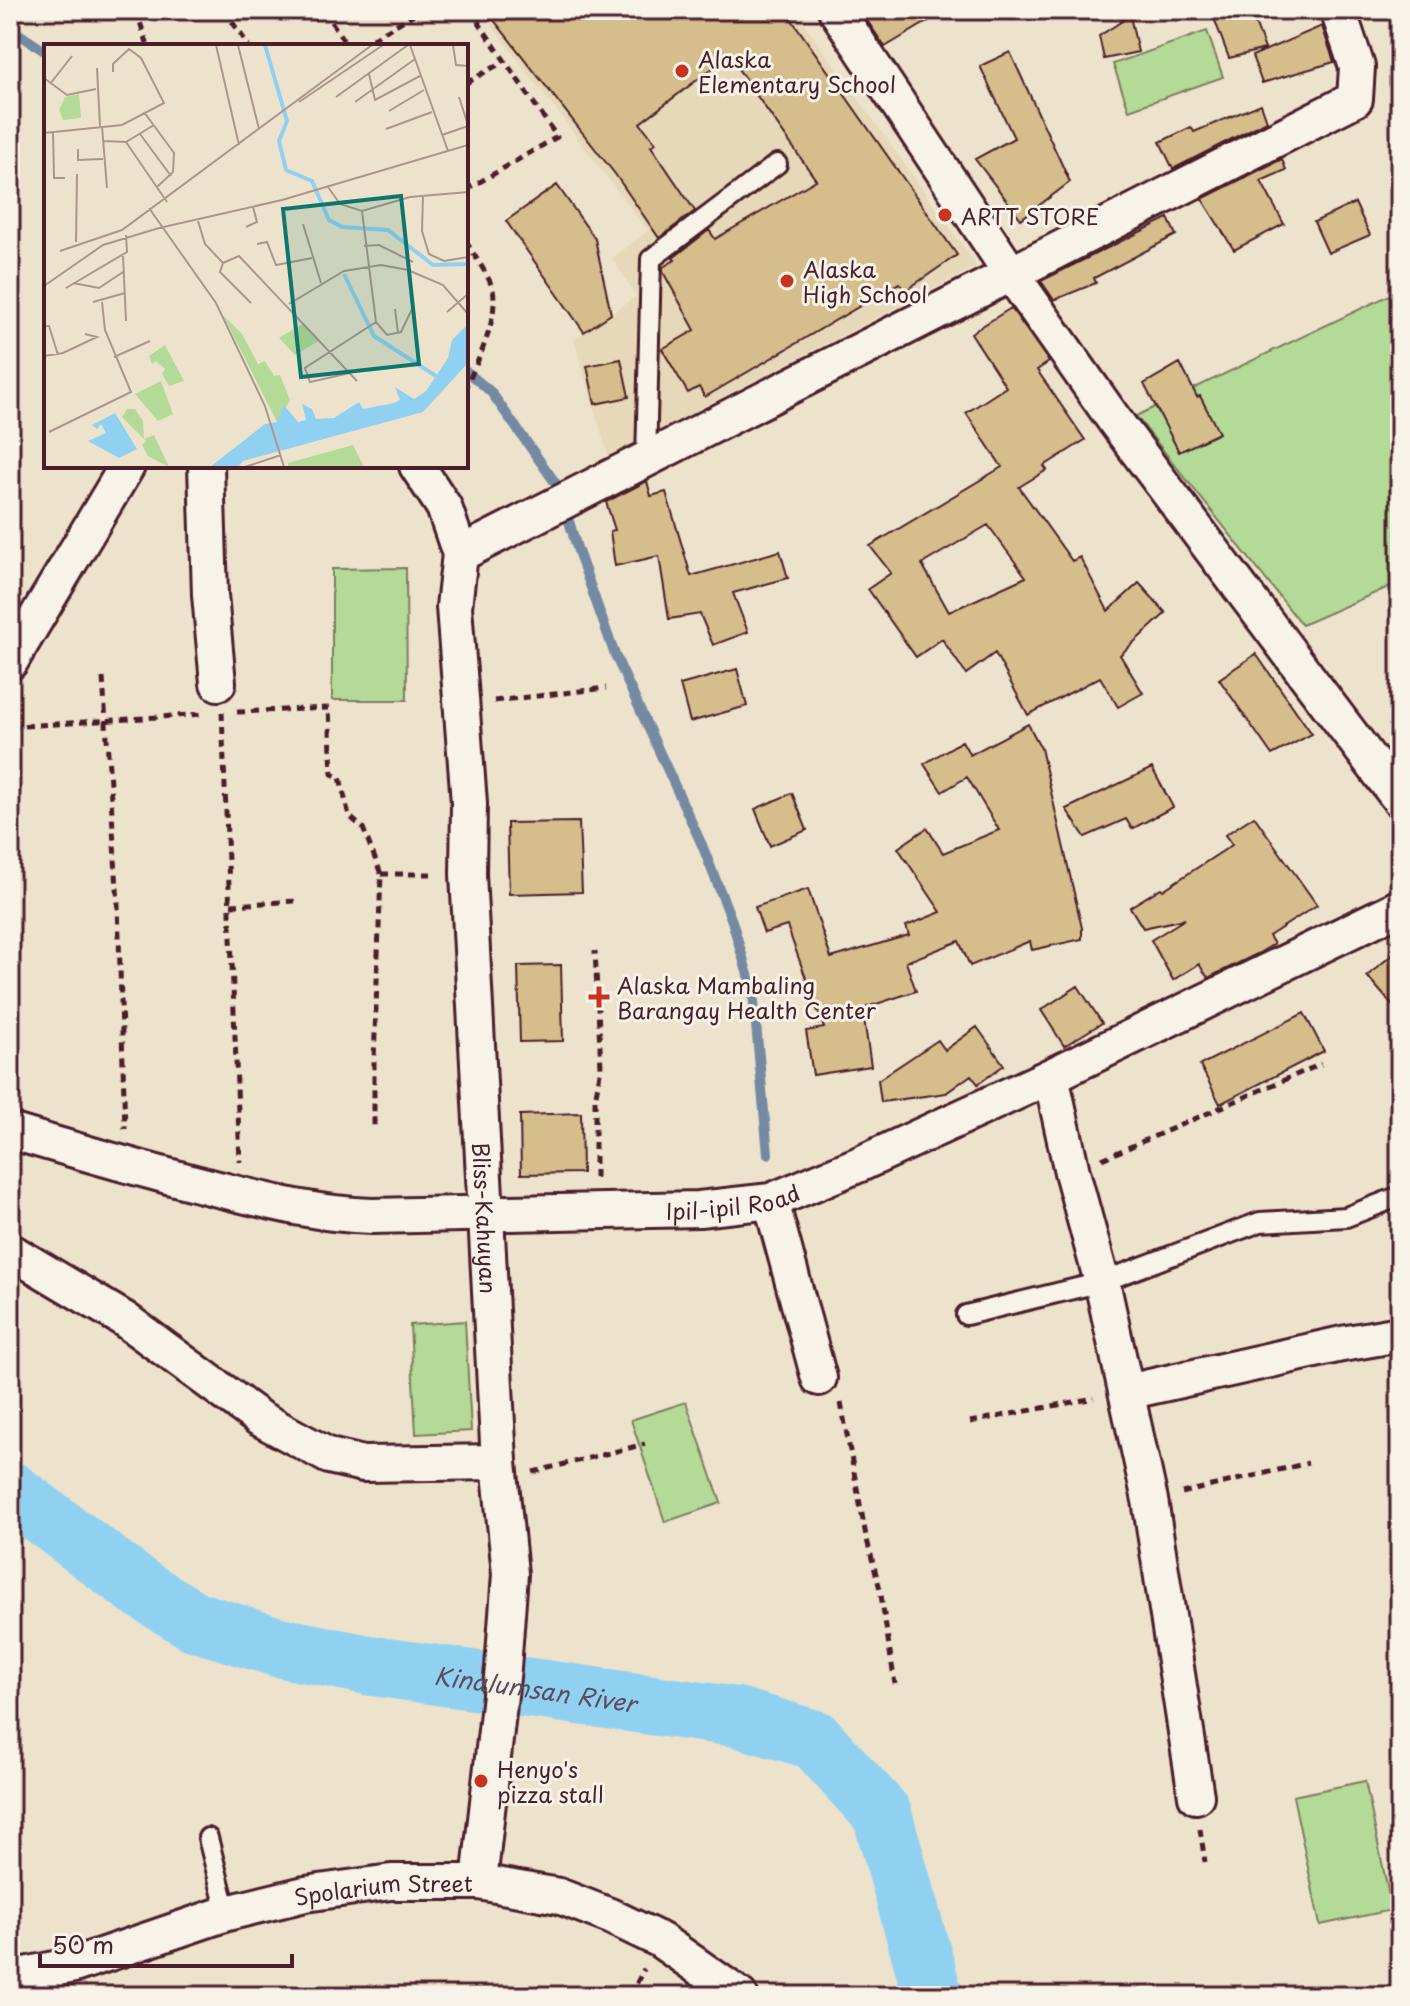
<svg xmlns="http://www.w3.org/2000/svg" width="1410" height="2006" font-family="'Playpen Sans',sans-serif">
<rect width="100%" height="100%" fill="#ede3cc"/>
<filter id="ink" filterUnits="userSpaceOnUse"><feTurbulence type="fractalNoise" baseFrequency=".0125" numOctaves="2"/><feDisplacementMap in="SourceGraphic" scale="16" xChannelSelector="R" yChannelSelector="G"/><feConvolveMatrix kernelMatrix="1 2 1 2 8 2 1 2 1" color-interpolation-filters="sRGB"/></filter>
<g filter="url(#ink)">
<path fill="#e6d8b9" d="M480,10H795L977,266L608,456L574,340L636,296L612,258L648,231Z"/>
<path fill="#b3da96" stroke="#7e7c60" stroke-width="2" d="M1207,31L1223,77L1129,110L1113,64Z
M1400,290V582L1302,625L1136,416Z
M406,568L407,700H332V569Z
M465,1321L471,1431L416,1434L410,1325Z
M686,1402L721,1503L665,1522L631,1420Z
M1365,1781L1392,1910L1320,1925L1293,1796Z"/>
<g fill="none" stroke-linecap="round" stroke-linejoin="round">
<path stroke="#748aa2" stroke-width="10" d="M10,28L46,52
M466,371L491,392L559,488L578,551L615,655L702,845L732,921L753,992L768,1154"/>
<path stroke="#90d1f1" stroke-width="60" id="s1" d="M10,1491L140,1588L194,1621L278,1647L373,1666L737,1717L815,1740L882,1814L933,1996"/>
</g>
<path fill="#d5bd8c" stroke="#4a1f2b" stroke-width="2" fill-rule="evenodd" d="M486,10H785L957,255L905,291L899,283L705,397L699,387L688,393L662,349L695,330L663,272V267L675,260L673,258L709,230L715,239L816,180L729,56L640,123L656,143L651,146L695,211L659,238L615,174Z
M860,10H947L885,47Z
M1211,10H1250L1265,49L1229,58Z
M1130,16L1138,52L1104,59L1099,36Z
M1322,26L1334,62L1262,83L1252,56Z
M1010,52L1070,182L1021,219L975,159L1014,138L980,66Z
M1261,104L1267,121L1173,169L1160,142L1191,127L1194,132Z
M1282,159L1286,170L1261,181L1284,224L1234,250L1202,199Z
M557,185L595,239L611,314L584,332L506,221Z
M1355,203L1370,235L1328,253L1314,222Z
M1168,218L1176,235L1094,278L1096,283L1054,300L1041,281Z
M1011,308L1049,362L1037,370L1085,440L1044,466L1047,470L1019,487L1072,561L1080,557L1108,611L1139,583L1166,613L1120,655L1143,693L1118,707L1100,677L1028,715L995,653L966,674L942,639L916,657L868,589L891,573L870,546L1002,467L966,413L1006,387L971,333ZM988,525L1026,577L949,612L922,564Z
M621,359L629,397L595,404L587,366Z
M1180,363L1197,397L1200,396L1219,433L1179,452L1144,384Z
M647,481L651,496L666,492L691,576L780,551L788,578L733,593L748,632L713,645L700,614L669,619L659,556L615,566L610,531L615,530L606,502Z
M1256,654L1312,734L1272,755L1219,679Z
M737,669L747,706L690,722L680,685Z
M1028,724L1041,748L1082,928V939L1032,950L1030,941L970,966L959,941L906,962L916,991L867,1007L871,1016L864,1019L871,1066L813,1075L806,1031L824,1028L787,926L764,933L755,907L808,889L831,958L909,935L906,926L941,912L898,848L927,828L943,853L999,830L967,777L942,792L924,764L962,741L970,755Z
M1152,768L1173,807L1132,829L1126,819L1085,837L1066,809Z
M792,793L807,830L770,846L755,809Z
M1254,816L1317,905L1269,936L1274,944L1259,953L1208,978L1199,964L1173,980L1151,940L1185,919L1143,928L1130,907L1161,888L1163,890L1232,845L1225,835Z
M579,822L582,892L509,894L507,823Z
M1400,948V1014L1367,976Z
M561,965L563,1041L520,1042L518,966Z
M1078,986L1102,1023L1064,1046L1041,1010Z
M1304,1013L1324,1051L1220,1104L1200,1065Z
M977,1027L1004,1065L978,1084L971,1075L946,1093L881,1102L878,1080L938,1040L945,1050Z
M581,1113L582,1173L521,1174L520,1115Z"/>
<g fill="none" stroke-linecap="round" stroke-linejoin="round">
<defs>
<path id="lane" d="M646,461L651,259L777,164
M966,1315L1102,1282L1260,1222L1346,1217L1400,1196
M208,1838L227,1913"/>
<g id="street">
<path d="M836,10L1012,275L1115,421L1400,800"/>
<path d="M206,466L210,595L218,683"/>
<path id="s2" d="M417,466L444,507L460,554L454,607L469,803L468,874L499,1462L510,1574L503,1668L479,1882"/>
<path d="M460,554L1355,99L1357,67L1338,10"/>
<path d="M10,662L127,466"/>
<path d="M1051,1076L1072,1172L1102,1282L1150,1500L1196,1796"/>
<path id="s3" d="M10,1131C77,1151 143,1170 210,1187C267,1201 314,1214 372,1216L699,1209L771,1201L860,1164L1051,1076L1400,907"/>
<path d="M771,1201L819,1378"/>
<path d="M10,1251L124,1319L259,1418L329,1456L363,1464L499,1462"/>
<path d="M1127,1392L1342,1344L1400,1334"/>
<path id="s4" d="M10,1978L74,1965L227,1913L305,1894L391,1882H479L559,1896L610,1916L660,1940L740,1996"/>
</g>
</defs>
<use href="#lane" stroke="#4a1f2b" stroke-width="24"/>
<use href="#street" stroke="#4a1f2b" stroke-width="40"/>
<path stroke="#4a1f2b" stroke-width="5" stroke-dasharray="8 6" stroke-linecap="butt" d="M136,10L148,46
M224,10L249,46
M324,10L347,46
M360,46L421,10
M466,83L503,62
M466,190L557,137L470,10
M466,241C473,254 490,277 493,290C499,317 478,362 466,386
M103,678L118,904L125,1129
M494,701L606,688
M222,712L240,1162
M237,712L329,708L332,774L340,777L349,816L363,828L381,874L374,1060V1130
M10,727L203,714
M381,874H436
M231,905L297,901
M1102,1159L1321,1064
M595,1178V1100L601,1067L595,951
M841,1403L866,1536L880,1589L895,1684
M970,1422L1094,1398
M533,1472L645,1444
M1182,1493L1308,1463
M1200,1829L1205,1862
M630,1996L644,1969"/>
<use href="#lane" stroke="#f7f3e8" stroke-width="18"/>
<use href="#street" stroke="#f7f3e8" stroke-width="34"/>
</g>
</g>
<g fill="#c8321e" stroke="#f7f3e8" stroke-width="3">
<circle cx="682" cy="71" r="8"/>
<circle cx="945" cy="215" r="8"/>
<circle cx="787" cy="281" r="8"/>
<path d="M595 985h8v8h8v8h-8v8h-8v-8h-8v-8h8z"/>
<circle cx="481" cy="1781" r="8"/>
</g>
<g text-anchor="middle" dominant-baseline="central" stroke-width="6" stroke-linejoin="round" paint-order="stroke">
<g font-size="22" fill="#4a1f2b" stroke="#f7f3e8" text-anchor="start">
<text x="698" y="58">Alaska<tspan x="698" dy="25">Elementary School</tspan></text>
<text x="961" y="215">ARTT STORE</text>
<text x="803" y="268">Alaska<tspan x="803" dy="25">High School</tspan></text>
<text x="617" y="984">Alaska Mambaling<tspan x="617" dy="25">Barangay Health Center</tspan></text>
<text x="497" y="1768">Henyo's<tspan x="497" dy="25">pizza stall</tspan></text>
</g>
<g font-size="22" fill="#4a1f2b" stroke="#f7f3e8">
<text stroke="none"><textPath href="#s3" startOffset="734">Ipil-ipil Road</textPath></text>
<text stroke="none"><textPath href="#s2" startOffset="764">Bliss-Kahuyan</textPath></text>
<text stroke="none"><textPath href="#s4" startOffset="386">Spolarium Street</textPath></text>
</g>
<g font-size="24" font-style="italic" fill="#5c4c5c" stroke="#f7f3e8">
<text stroke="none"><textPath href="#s1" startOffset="574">Kinalumsan River</textPath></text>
</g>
</g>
<g transform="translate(44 44)">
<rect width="424" height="424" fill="#ede3cc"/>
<path d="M35,50L37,74L19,76L15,66L21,53ZM179,271L198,290L214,320L221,317L230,332L236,331L246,356L233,378ZM260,279L276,296L251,311L235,294ZM121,301L140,337L125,342L118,330L121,325L112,317L108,320L105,312ZM117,337L129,370L114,377L91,350ZM83,365H91L99,377L100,395L110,391L125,423L104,412L98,401L102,397L78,373ZM309,401L320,423H244V419Z" fill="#b3da96"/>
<path d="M424,280V319L379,368L199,417L194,423H166L221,380L233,378L240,361L254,378L262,376L258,360L268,365L272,375L290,374L315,358L319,365L350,359L356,356L351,343L370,355L382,347L404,314L408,296ZM71,369L93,405L75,414L44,397L62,389L57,380L53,385L48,381Z" fill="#90d1f1"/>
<path fill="none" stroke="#90d1f1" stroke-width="4" d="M221,1L243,77L235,97L242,126L268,137L285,176L298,183L344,186L389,221L424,220M300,230L330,292L392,332"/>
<path fill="none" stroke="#ac958c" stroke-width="2" d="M172,1L195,101M194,1L215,85M366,1L404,107M409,1L412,21L424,22M53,24L56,82M325,30L331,56L376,32M0,34L23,51L52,45M6,40L28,12M292,53L364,1M415,53L424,81M255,58L339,1M311,58L371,15M345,67L380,46M100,68L130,109L129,128L113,143M58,82L63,144M342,85L388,68M9,88L10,134H21M0,89L78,81L120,59L97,14L85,5L69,20V28M96,90L127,132M398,91L424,82M60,97L82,98L110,81M82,98L123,158M34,105V116L59,115M284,143L296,160L318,167L366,153L424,148M379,152L378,187L385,210L400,217L424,213M105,164L172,259L221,362L240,423M318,167L332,278L343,291L357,288L369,263L364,226M154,177L161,200L179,219M259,180L277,239M202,183L213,178L209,163M115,184L238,156L424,101M32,198L33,130M213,200L223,198L232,221L268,214M320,202L335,201L369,218M16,207L78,186L328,1M79,212L82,277M179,219L195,212L313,337M179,219L176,228L207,259M29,239L55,244L79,228M0,242L59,201L115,184M22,244L83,208L82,191M49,258L81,249M245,260L300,227L337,221L364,226L399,241L424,270M351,265L354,289M403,268L424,250M0,282H5L14,311M0,312L19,309L53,293L41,290M70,313L106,297M306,329L266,338L261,324L332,278M5,388L87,348L61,286L58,258M201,423L237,411"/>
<path fill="#0f766e" fill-opacity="0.15" stroke="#0f766e" stroke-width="4" d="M357,152L375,320L257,333L239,165Z"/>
<rect width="424" height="424" fill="none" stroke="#4a1f2b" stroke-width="4"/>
</g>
<rect width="1410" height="2006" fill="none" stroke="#f7f3e8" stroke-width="40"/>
<rect x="20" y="20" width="1370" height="1966" fill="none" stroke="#4a1f2b" stroke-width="3" filter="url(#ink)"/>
<path d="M40 1954v12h252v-12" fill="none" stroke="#4a1f2b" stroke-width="4"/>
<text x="52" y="1954" font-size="24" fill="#4a1f2b" stroke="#f7f3e8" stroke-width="6" paint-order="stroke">50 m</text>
</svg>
